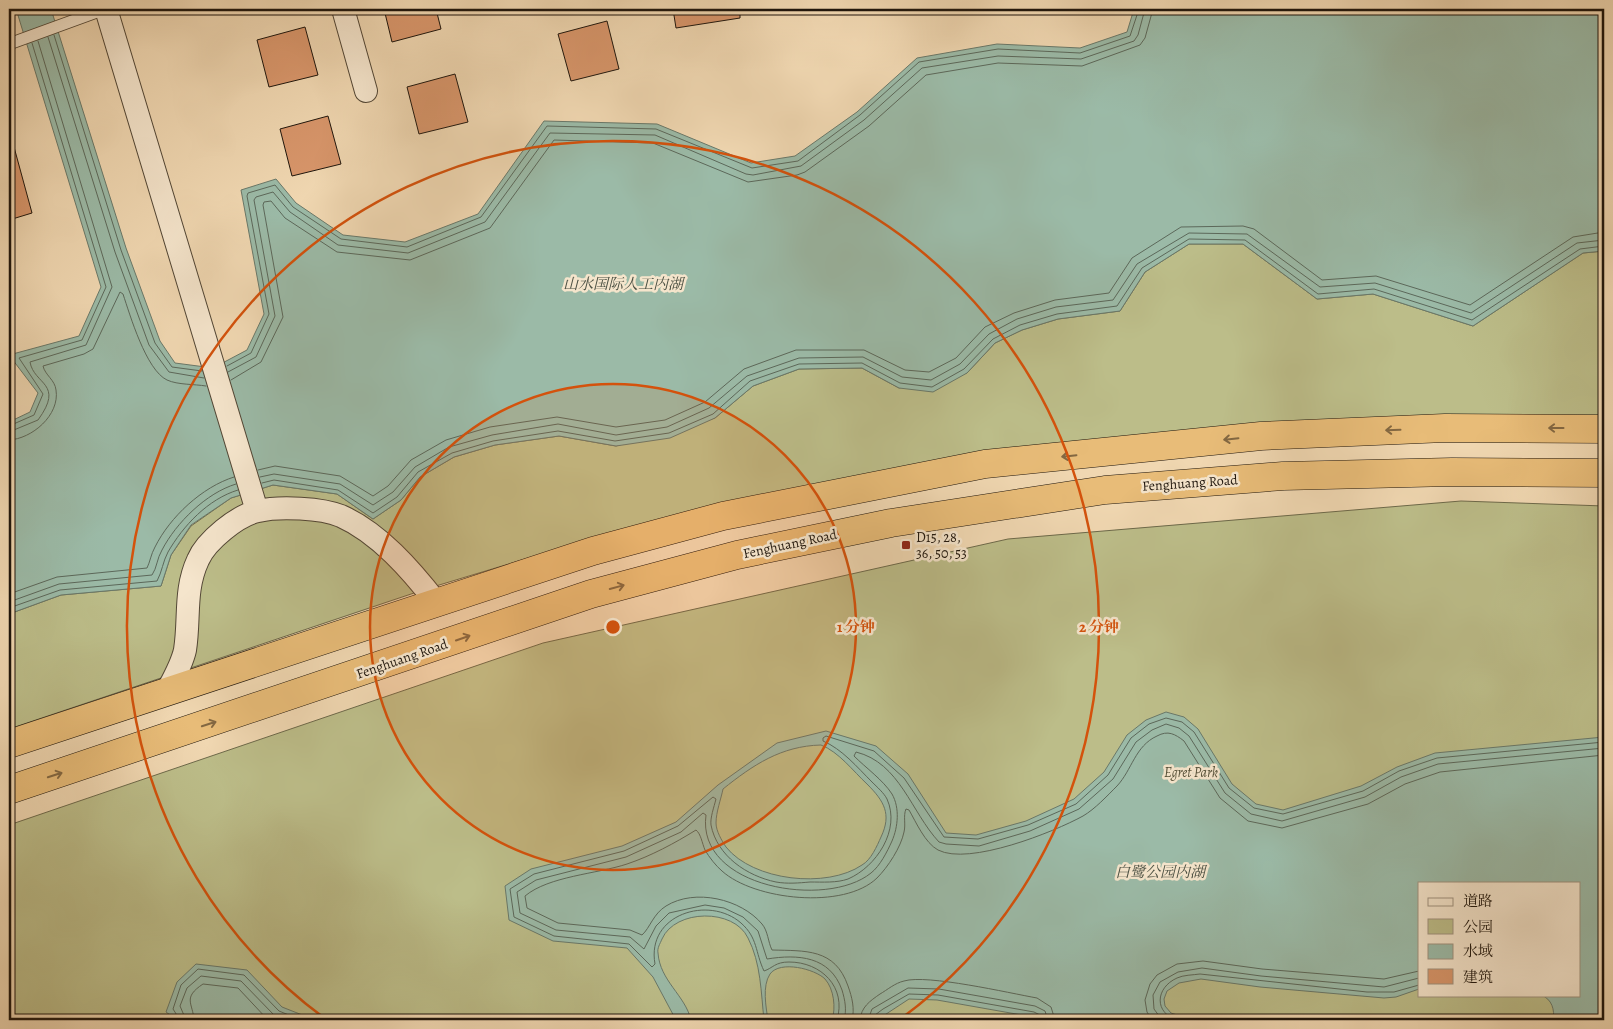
<svg xmlns="http://www.w3.org/2000/svg" width="1613" height="1029" font-family="Alegreya,'Noto Serif SC',serif">
<rect width="100%" height="100%" fill="#f0d7b1"/>
<filter id="stains"><feTurbulence type="fractalNoise" baseFrequency=".004" numOctaves="4"/><feColorMatrix values="0 0 0 0 .2 0 0 0 0 .09 0 0 0 0 .02 0 0 0 .5 -.17"/></filter>
<radialGradient id="worn" r=".72"><stop offset=".6" stop-color="#630" stop-opacity="0"/><stop offset="1" stop-color="#630" stop-opacity=".3"/></radialGradient>
<path fill="#bcbd89" stroke="#6d694a" fill-rule="evenodd" d="M1189,244H1243L1317,299L1373,294L1473,326L1583,253L1604,251V418L1213,428L588,540L426,589L9,729V614L61,595L161,586L171,555L191,526L231,498L273,485L337,494L373,519L401,500L420,477L454,457L495,445L559,436L616,446L715,418L753,386L799,369L862,368L899,388L967,373L995,343L1022,330L1058,319L1120,311L1145,272Z
M1461,501L1604,506V1020H9V825L543,643L1008,539ZM1419,883H1579V995H1419Z"/>
<path fill="#9bbaa7" stroke="#697869" fill-rule="evenodd" d="M26,9H51L126,248L160,341L175,363L213,368L247,350L264,314L241,190L276,179L296,203L343,235L405,242L478,214L544,121L657,124L751,163L795,156L857,112L917,58L997,44L1080,48L1127,32L1134,9H1604V251L1583,253L1473,326L1373,294L1317,299L1243,244H1189L1145,272L1120,311L1058,319L1022,330L995,343L967,373L933,392L899,388L862,368L799,369L753,386L715,418L670,438L616,446L559,436L495,445L454,457L420,477L401,500L373,519L337,494L273,485L231,498L191,525L171,555L161,586L61,595L9,614V422L30,412L38,393L9,355L79,336L101,287L17,12Z
M1166,712L1184,717L1198,729L1232,784L1256,804L1283,810L1361,786L1397,767L1435,753L1604,737V1020H1553C1555,1010 1552,999 1541,995H1579V883H1419V989L1396,997L1384,998L1260,987L1201,979L1179,983L1167,991L1164,999L1165,1006L1171,1013L1193,1020H1040L1033,1017L937,1000L909,999L877,1020H832C836,1008 834,989 825,979C815,969 780,960 770,974C762,986 766,1007 768,1020H764C761,993 761,963 748,938C734,908 675,909 662,939C660,944 657,948 658,953C660,981 685,995 691,1020H676L653,977L627,948L553,941L509,920L505,886L531,869L622,846L676,822L718,785L777,743L826,731L876,746L908,774L946,833L976,835L1026,821L1074,799L1104,772L1127,735L1146,720ZM821,745C839,752 853,771 867,784C884,801 892,814 881,837C877,846 871,860 862,865C827,889 753,881 726,847C722,841 716,831 716,823C716,812 721,799 723,789C753,765 781,746 821,745Z
M196,964L247,970L282,1007L315,1020H177L166,1012L177,982Z"/>
<g fill="none" stroke-linecap="round" stroke-linejoin="round">
<path stroke="#5c685a" stroke-width="1" d="M54,35L121,250L155,343L172,367L202,371
M48,37L115,252L149,345L169,372L204,378
M227,366L251,353L269,314L247,196L248,193L275,185L293,207L341,239L407,247L481,217L547,126L656,129L752,168L798,161L860,115L919,62L998,49L1080,53L1130,36L1139,9
M228,372L256,357L275,316L254,200L256,197L273,192L290,212L338,245L408,253L485,222L550,133L655,135L746,174L753,175L801,166L864,120L922,68L998,56L1081,59L1134,41L1138,35L1145,9
M231,380L261,362L283,317L263,205L264,202L271,201L285,218L337,252L410,260L490,228L554,140L653,143L748,182L797,175L805,172L869,126L926,75L998,63L1082,66L1140,45L1145,38L1153,9
M9,426L34,415L43,394L19,358L82,340L106,287L32,43
M9,432L38,420C65,383 34,385 30,362L86,345L112,287L38,41
M9,440C32,439 60,415 56,390C55,380 45,375 43,366L84,354L93,349L120,292L123,294C130,315 146,370 167,380C178,385 194,384 206,386
M258,470L275,466L340,476L373,496L388,486L411,460L446,440L490,427L557,417L616,427L665,420L705,402L744,369L796,350H864L905,370L929,372L956,358L985,327L1014,313L1055,300L1109,293L1132,258L1181,227L1243,226L1254,229L1322,280L1376,276L1470,305L1573,237L1604,232
M260,477L274,474L340,484L373,505L393,492L415,467L449,447L492,435L558,424L616,435L667,427L709,408L747,376L799,358L863,357L902,377L931,380L960,364L989,334L1017,319L1056,307L1113,300L1137,264L1189,233L1247,234L1320,287L1375,283L1471,313L1577,243L1604,240
M262,483L274,480L338,490L373,513L397,497L418,472L452,453L493,441L558,431L615,441L669,433L713,414L750,381L799,364L862,363L900,383L932,387L964,369L993,339L1020,325L1057,314L1117,306L1142,268L1189,239L1245,240L1318,294L1374,289L1472,320L1580,249L1604,246
M9,594L57,577L147,568C150,562 151,554 155,547C170,517 202,487 234,477
M9,602L59,584L152,575C157,568 157,558 162,550C176,523 206,493 236,484
M9,608L60,590L157,581C162,572 163,561 168,552C183,526 208,499 238,490
M180,1020L173,1009L181,985L198,969L244,975L279,1011L301,1020
M186,1020L180,1006L187,988L201,976L241,981L274,1015L284,1020
M194,1020C193,1003 182,998 203,984L238,988L268,1020
M837,1020C847,987 821,962 789,962C775,962 773,968 764,971C755,952 758,938 741,923C709,895 646,914 655,964L652,967L629,944L554,936L514,917L510,889L534,874L624,851L678,826L713,797L716,799C714,807 710,818 711,825C717,856 747,876 776,882C787,884 799,883 810,882C822,882 837,883 848,879C876,867 901,830 887,799C884,793 877,787 872,782C857,767 842,749 823,741V738L826,736L874,751L904,778L944,837L978,839L1028,825L1076,804L1108,775L1131,738L1149,724L1166,718L1182,722L1194,732L1229,788L1254,808L1283,814L1363,791L1399,771L1437,758L1604,742
M844,1020C847,1010 845,1000 842,990C830,956 798,954 767,959L758,931L743,917L724,908L705,905L669,913L656,926L644,949L630,937L556,930L520,913L517,892L536,880L626,857L681,832L703,813L706,815C696,888 827,909 871,873C880,866 887,852 892,841C898,827 900,808 892,794C883,780 866,768 854,756L856,752C900,763 911,812 939,842L946,844L979,846L1030,831L1079,809L1113,779L1136,742L1152,730L1166,724L1179,728L1189,736L1225,793L1251,814L1282,821L1365,797L1401,777L1438,764L1604,748
M852,1020C855,1009 852,997 848,986C835,948 805,951 772,950C768,942 768,931 762,924C741,899 695,888 666,906C653,914 650,928 642,935L630,930L558,923L527,908L525,896C549,876 597,874 627,864C651,856 675,843 696,830C701,834 702,843 705,850C709,857 716,866 722,871C754,900 844,910 877,878C888,867 901,847 904,832C906,824 903,816 906,809L909,810C916,822 925,843 938,850C969,866 1054,832 1083,816C1095,809 1107,796 1117,786C1132,770 1135,746 1157,736C1168,730 1175,734 1184,741L1220,798L1248,821L1282,828L1368,804L1405,784L1440,772L1604,755
M860,1020C861,1007 870,1001 880,994C887,990 895,983 904,981C927,974 1009,993 1037,998L1051,1007L1055,1020
M868,1020L872,1009L908,988L939,989L1035,1006L1045,1011L1048,1020
M874,1020L875,1015L883,1009L909,994L938,995L1034,1012L1040,1015L1041,1020
M1152,1020L1147,1012L1145,1000L1150,984L1157,975L1177,964L1203,961L1262,969L1384,979L1419,971
M1162,1020L1154,1009L1153,995L1160,982L1178,972L1202,968L1261,976L1384,987L1419,978
M1177,1020C1154,1013 1155,988 1177,978C1183,975 1193,975 1200,974L1367,992H1394L1419,985"/>
</g>
<path fill="#d8966b" stroke="#1e150c" d="M384,9H436L441,29L392,42Z
M673,9H740V18L676,28Z
M607,21L619,69L571,81L558,34Z
M305,27L318,75L269,87L257,40Z
M455,74L468,122L419,134L407,87Z
M328,116L341,164L292,176L280,129Z
M9,147H14L32,213L9,220Z"/>
<g fill="none" stroke-linecap="round" stroke-linejoin="round">
<defs>
<path id="lane" d="M9,44L105,9"/>
<path id="street" d="M106,9L257,511
M343,9L366,91
M167,691C174,678 182,664 185,650C190,619 184,590 198,560C206,541 238,515 258,511C279,506 322,508 341,516C379,533 411,570 436,602"/>
<path id="highway" d="M9,744L593,551L723,516L985,464L1261,436L1445,428L1604,429
M9,790L591,594L737,555L891,523L1105,490L1283,476L1452,472L1604,473"/>
</defs>
<use href="#lane" stroke="#524635" stroke-width="13"/>
<use href="#street" stroke="#524635" stroke-width="24"/>
<use href="#highway" stroke="#1e150c" stroke-width="29"/>
<use href="#lane" stroke="#f5e5cc" stroke-width="11"/>
<use href="#street" stroke="#f5e5cc" stroke-width="22"/>
<use href="#highway" stroke="#e8bc78" stroke-width="28"/>
</g>
<defs><path id="oneway-shaft" d="M-6 0H5M1.5-3L5.5 0L1.5 3" fill="none" stroke-width="1.6" stroke-linecap="round" stroke-linejoin="round" transform="scale(1.25)"/></defs>
<g stroke="#836842">
<use href="#oneway-shaft" transform="translate(1556 428) rotate(-180)"/>
<use href="#oneway-shaft" transform="translate(1393 430) rotate(178)"/>
<use href="#oneway-shaft" transform="translate(1231 439) rotate(174)"/>
<use href="#oneway-shaft" transform="translate(1069 456) rotate(174)"/>
<use href="#oneway-shaft" transform="translate(617 587) rotate(-15)"/>
<use href="#oneway-shaft" transform="translate(463 638) rotate(-19)"/>
<use href="#oneway-shaft" transform="translate(209 724) rotate(-18)"/>
<use href="#oneway-shaft" transform="translate(55 775) rotate(-18)"/>
</g>
<circle cx="613" cy="627" r="243" fill="#d4520c" fill-opacity=".12"/>
<g fill="none" stroke="#d4520c" stroke-width="2.5">
<circle cx="613" cy="627" r="243"/>
<path d="M327 1020A486 486 0 1 1 899 1020"/>
</g>
<rect fill="#8f2418" stroke="#f5e5cc" stroke-width="2" x="901" y="540" width="10" height="10" rx="2.5"/>
<g text-anchor="middle" dominant-baseline="central" stroke-width="5" stroke-linejoin="round" paint-order="stroke">
<g font-size="14" fill="#1e150c" stroke="#f5e5cc">
<text transform="translate(1190 483) rotate(-4)">Fenghuang Road</text>
<text transform="translate(790 544) rotate(-12)">Fenghuang Road</text>
<text transform="translate(402 659) rotate(-19)">Fenghuang Road</text>
</g>
<g font-size="14" fill="#1e150c" stroke="#f5e5cc" text-anchor="start">
<text x="916" y="537">D15, 28,<tspan x="916" dy="16">36, 50, 53</tspan></text>
</g>
<g font-size="14" font-style="italic" fill="#555038" stroke="#f5e5cc">
<text x="1191" y="772">Egret Park</text>
</g>
<g font-size="15" font-style="italic" fill="#4a4f42" stroke="#f5e5cc">
<text x="623" y="284">山水国际人工内湖</text>
<text x="1160" y="872">白鹭公园内湖</text>
</g>
</g>
<circle cx="613" cy="627" r="8" fill="#d4520c" stroke="#f5e5cc" stroke-width="2.5"/>
<g font-size="15" text-anchor="middle" font-weight="bold" fill="#d4520c" stroke="#f5e5cc" stroke-width="5" stroke-linejoin="round" paint-order="stroke">
<text x="856" y="632">1 分钟</text>
<text x="1099" y="632">2 分钟</text>
</g>
<rect width="1613" height="1029" fill="none" stroke="#f0d7b1" stroke-width="30"/>
<rect x="10" y="10" width="1593" height="1009" fill="none" stroke="#1e150c" stroke-width="2.5"/>
<rect x="15" y="15" width="1583" height="999" fill="none" stroke="#1e150c"/>
<rect x="1418" y="882" width="162" height="115" fill="#f5e5cc" stroke="#9f927f"/>
<rect x="1428" y="898" width="25" height="8" fill="#f5e5cc" stroke="#9f927f"/>
<text x="1463" y="906" font-size="15" fill="#1e150c">道路</text>
<rect x="1428" y="919" width="25" height="15" fill="#bcbd89" stroke="#9f927f"/>
<text x="1463" y="932" font-size="15" fill="#1e150c">公园</text>
<rect x="1428" y="944" width="25" height="15" fill="#9bbaa7" stroke="#9f927f"/>
<text x="1463" y="956" font-size="15" fill="#1e150c">水域</text>
<rect x="1428" y="969" width="25" height="15" fill="#d8966b" stroke="#9f927f"/>
<text x="1463" y="982" font-size="15" fill="#1e150c">建筑</text>
<rect width="100%" height="100%" filter="url(#stains)"/>
<rect width="100%" height="100%" fill="url(#worn)"/>
</svg>
